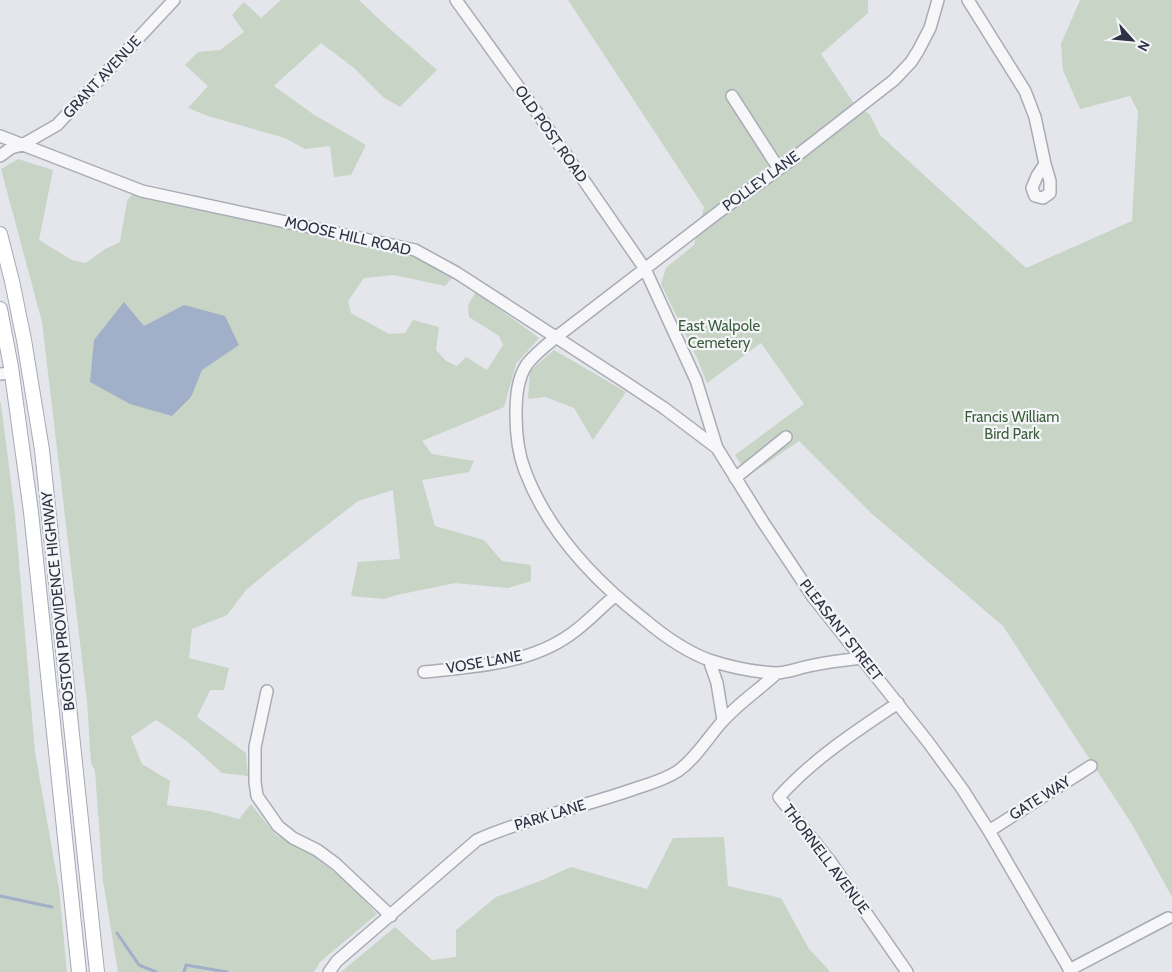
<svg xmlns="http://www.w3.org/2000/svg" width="1172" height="972" font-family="Cabin,sans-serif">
<rect width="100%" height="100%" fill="#e4e6eb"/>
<path fill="#c7d4c6" d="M281,0H359L381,21L437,70L400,107L383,97L354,68L321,43L274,86L313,114L366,145L351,175L334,177L330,146L305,149L285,138L208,116L188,108L208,86L185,65L198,52L220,50L244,32L232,15L244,2L261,18Z
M568,0H868V13L821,54L853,102L870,115L880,135L1026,268L1132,221L1138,111L1130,96L1080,109L1063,70L1061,44L1080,0H1172V897L1133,826L1003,626L871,513L799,441L748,476L735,455L804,404L761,343L707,383L697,358L661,284L666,268L694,245L704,207Z
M18,159L53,170L39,240L72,260L86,263L105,249L120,242L127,201L132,194L414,256L452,278L445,286L394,275L364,278L348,301L351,313L389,334L405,333L413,320L439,327L436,350L446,361L457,366L466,357L487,370L503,345L499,336L469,317L468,305L476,292L539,338L516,364L504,407L422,441L432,454L474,461L469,472L422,480L435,526L484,540L502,561L531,565V581L508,588L455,583L397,595L384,599L351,596L358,562L400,559L393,490L358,501L271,569L246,590L227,615L192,629L189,658L229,668L224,690H210L197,717L246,753L248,776L222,773L189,743L169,728L156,720L131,737L142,764L170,781L167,805L209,811L239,819L251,804L276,835L314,856L349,884L377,914L320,962L314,972H118L103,881L95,771L91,763L87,702L42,322L1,169Z
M554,350L626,392L593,440L574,408L545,397L528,399L530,371Z
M0,402L1,404L15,515L35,752L59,889L67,972H0Z
M724,837L728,886L781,898L809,949L829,970V972H341L395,927L432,960L456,957V930L496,897L540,881L571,867L647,889L673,838Z"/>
<path fill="#a2afc8" d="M124,302L144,326L184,305L225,316L239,345L202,370L191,397L172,416L130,404L90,382L94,340Z"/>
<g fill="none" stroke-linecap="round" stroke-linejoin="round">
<path stroke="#a2afc8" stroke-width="3" d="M0,896L52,907
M117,933L139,965L156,972
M184,972L186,965L227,972"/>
<defs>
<path id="minor" d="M456,0L538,114L645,269L696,380L717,448L763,522L813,597L928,742L963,790L989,831L1071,972
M968,0L1025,91L1035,117L1045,164L1050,181V193L1043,198L1035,196L1032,188L1037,176L1045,164
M732,96L779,169
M0,136L142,191L415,250L457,273L625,382L664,408L717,448
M0,156L11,148L22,145L57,125L174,0
M0,374L11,373
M735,478L786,437
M862,658C844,660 827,662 809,666C799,668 787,673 776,673C754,672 730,667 709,660C685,651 664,636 645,620C595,581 548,532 525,471C518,453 516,434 516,415C516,398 517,379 527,364C535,354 545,346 555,338L720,211L786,164L894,80L911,62L918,51L930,28L938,0
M709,660L717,683L723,720
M424,672C473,667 530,664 571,634C587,623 600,608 615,596
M267,691L255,747V782L257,796L278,826L293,838L317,850L336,864L391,916
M898,703C856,731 813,759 779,797L830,861L907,972
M989,831L1091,766
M1069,970L1168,918
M329,972L337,961L477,840C525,819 578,808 628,791C645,785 663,781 678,771C695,759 707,739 721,723C737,704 759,690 777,673"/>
<path id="major" d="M0,234L12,281L24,340L42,450L97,972
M0,309L11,367L31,512L79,972"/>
</defs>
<use href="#minor" stroke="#a9acb5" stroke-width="14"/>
<use href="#major" stroke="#a4a9b6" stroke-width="16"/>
<use href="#minor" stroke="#f7f7f9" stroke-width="11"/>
<use href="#major" stroke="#fff" stroke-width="14"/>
</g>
<g text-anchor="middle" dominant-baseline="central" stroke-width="4.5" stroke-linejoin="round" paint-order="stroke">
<g font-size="15" fill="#2d3143" stroke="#f4f5f8">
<text transform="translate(102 77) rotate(-47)">GRANT AVENUE</text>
<text transform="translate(551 134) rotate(55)">OLD POST ROAD</text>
<text transform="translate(761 181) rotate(-36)">POLLEY LANE</text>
<text transform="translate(348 236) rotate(13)">MOOSE HILL ROAD</text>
<text transform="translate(58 601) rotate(-96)">BOSTON PROVIDENCE HIGHWAY</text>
<text transform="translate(841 630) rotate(52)">PLEASANT STREET</text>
<text transform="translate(484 662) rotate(-10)">VOSE LANE</text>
<text transform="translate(1040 798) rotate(-32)">GATE WAY</text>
<text transform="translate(550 815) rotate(-17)">PARK LANE</text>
<text transform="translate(826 859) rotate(53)">THORNELL AVENUE</text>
</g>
<g font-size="15" fill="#3c5d3b" stroke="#f4f5f8">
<text x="719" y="326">East Walpole<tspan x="719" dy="17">Cemetery</tspan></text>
<text x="1012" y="417">Francis William<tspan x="1012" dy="17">Bird Park</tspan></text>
</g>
</g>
<g transform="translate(1132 40) rotate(117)" stroke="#f4f5f8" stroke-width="4" paint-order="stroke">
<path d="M0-4L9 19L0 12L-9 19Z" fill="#2d3143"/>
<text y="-8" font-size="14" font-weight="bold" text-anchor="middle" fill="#2d3143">N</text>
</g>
</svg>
